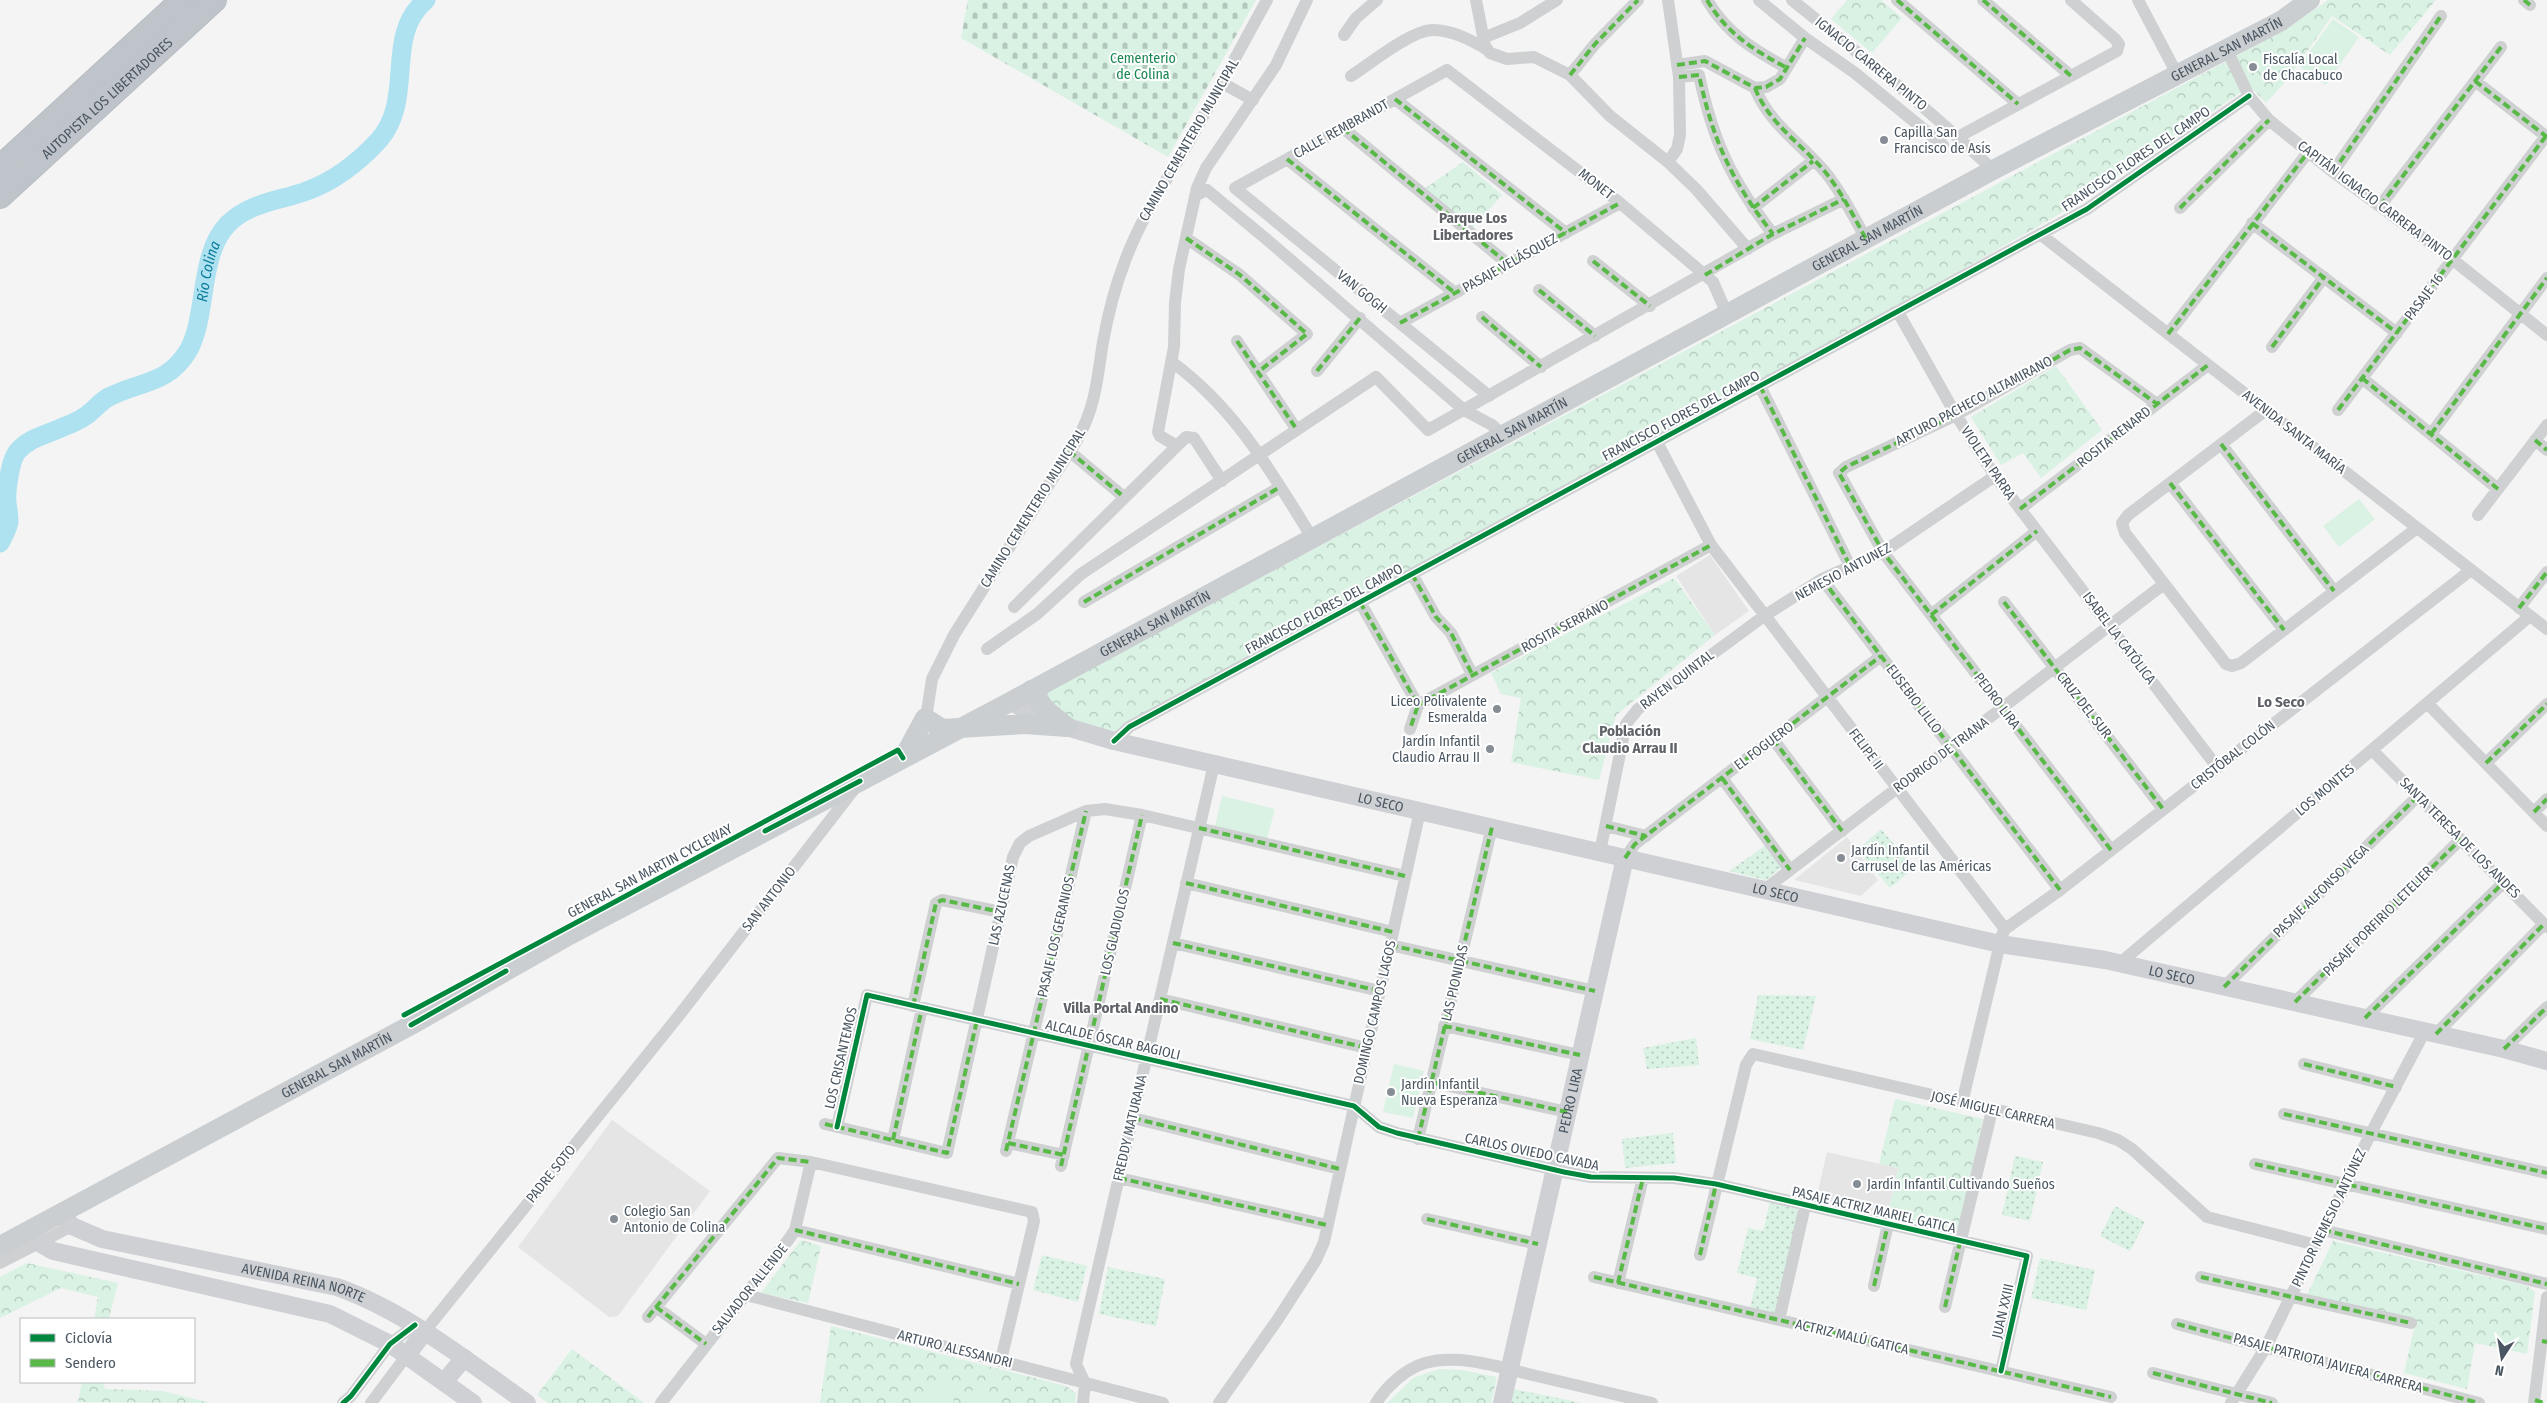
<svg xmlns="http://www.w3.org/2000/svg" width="2547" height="1403" font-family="'Fira Sans Condensed',sans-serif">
<defs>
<pattern id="grass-dots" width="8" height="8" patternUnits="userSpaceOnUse" patternTransform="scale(1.25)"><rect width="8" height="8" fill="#d9f2e3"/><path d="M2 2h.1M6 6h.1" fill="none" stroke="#b2c7bb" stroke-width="1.8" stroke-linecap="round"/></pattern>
<pattern id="cemetery-stones" width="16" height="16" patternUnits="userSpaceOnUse" patternTransform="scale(1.25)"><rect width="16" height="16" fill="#d9f2e3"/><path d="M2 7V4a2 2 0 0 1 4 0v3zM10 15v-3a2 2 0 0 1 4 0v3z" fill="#b2c7bb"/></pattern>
<pattern id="park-crowns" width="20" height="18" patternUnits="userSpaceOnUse" patternTransform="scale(1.25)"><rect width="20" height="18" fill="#d9f2e3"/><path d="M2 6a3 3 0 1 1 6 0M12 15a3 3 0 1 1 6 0" fill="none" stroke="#b2c7bb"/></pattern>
</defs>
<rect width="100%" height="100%" fill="#f4f4f4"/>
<path fill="#e6e5e6" d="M1710,555L1749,611L1715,635L1676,576Z
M1847,837L1878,880L1861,896L1794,880Z
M612,1120L710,1191L618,1316L609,1317L518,1247Z
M1827,1152L1898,1168L1887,1216L1816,1200Z"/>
<path fill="url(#grass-dots)" d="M1881,829L1914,868L1890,888L1857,850Z
M1765,846L1783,866L1766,880L1729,871Z
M1758,995L1816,996L1803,1050L1750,1039Z
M1696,1038L1699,1065L1647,1069L1643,1048Z
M1673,1133L1676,1163L1625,1168L1622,1139Z
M2015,1156L2043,1162L2030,1221L2002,1215Z
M1770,1202L1800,1210L1775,1314L1750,1308L1757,1278L1737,1273L1748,1228L1763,1231Z
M2115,1206L2145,1222L2130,1251L2100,1236Z
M1042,1255L1087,1266L1078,1302L1033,1290Z
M2040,1258L2095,1270L2086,1310L2031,1298Z
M1108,1267L1165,1279L1156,1326L1099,1314Z
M1514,1389L1582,1403H1511Z"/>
<path fill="url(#cemetery-stones)" d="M968,0H1256L1168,157L961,38Z"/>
<path fill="url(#park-crowns)" d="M1847,0H1881L1902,18L1872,53L1831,19Z
M2328,0H2436L2390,55L2332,16L2287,80L2266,103L2250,86L2082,201L2028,232L1673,433L1115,732L1104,734L1059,714L1045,693L2287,29Z
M1463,162L1502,195L1471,230L1424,189Z
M2056,366L2102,430L2041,478L2023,453L2001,465L1971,417Z
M1674,578L1715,635L1616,715L1599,780L1511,762L1521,698L1501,694L1491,673Z
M1895,1099L1983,1119L1957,1233L1887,1216L1898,1168L1879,1164Z
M801,1240L821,1246L808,1303L761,1293Z
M2333,1241L2527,1286L2535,1292L2527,1354L2475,1343L2467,1389L2404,1373L2416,1320L2306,1297Z
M27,1263L118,1283L109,1319H94L98,1297L61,1288L0,1318V1277Z
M831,1326L1066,1386L1076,1393L1075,1403H820Z
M572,1349L644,1403H548L537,1395Z
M1439,1369L1462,1370L1497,1377L1491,1403H1387L1413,1378Z
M82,1382H103L105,1389L162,1391L211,1403L78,1402Z"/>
<path fill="#d9f2e3" d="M2333,19L2359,37L2326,85L2299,66Z
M2359,499L2375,519L2339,547L2323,526Z
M1222,796L1275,809L1267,839L1215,826Z
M1394,1064L1424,1071L1413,1118L1383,1112Z
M929,1383L956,1387L953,1403H925Z
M972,1390L996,1396L994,1403H969Z"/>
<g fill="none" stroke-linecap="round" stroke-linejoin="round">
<path stroke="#aee2f0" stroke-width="19" id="s1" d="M0,543C3,537 8,529 9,522C9,515 8,510 7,503C6,491 10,461 17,452C29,437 47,435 63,427C74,423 85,418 93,410C99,405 103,399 111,396C141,381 168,384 188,351C208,317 198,254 228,224C249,203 277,201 304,192C333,182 358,163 379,140C416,97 383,36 426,0"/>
<defs>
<g id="highway">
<path d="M0,168L183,0"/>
<path id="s6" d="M0,196L214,0"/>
</g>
</defs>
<use href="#highway" stroke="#b9bec3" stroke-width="26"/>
<path stroke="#ced0d2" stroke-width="12" d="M1476,0L1485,46L1490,53L1507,59L1534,57L1570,75L1610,116L1668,162L1696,189L1748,249
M1668,0L1679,77L1680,135L1677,149L1668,162
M1707,0C1727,34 1754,50 1787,68
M1759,0L1805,38L1855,73L1943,145
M1792,0C1861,55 1929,109 1993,170
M1897,0L2018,104
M1983,0L2071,76
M2138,0L2177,74
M2524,0L2530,5
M1344,35L1356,18L1377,0
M1483,38L1520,23L1557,0
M2226,48L2249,96L2269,120L2333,172L2452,259L2547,335
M1677,65L1705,61L1755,88L1766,87L1780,79L1805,38
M1570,75L1595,44L1638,0
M1351,76C1370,64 1411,30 1433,30C1452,30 1471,40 1488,50
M1679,77L1699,75C1713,141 1731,180 1773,234
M2475,81L2547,137
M1222,83L1253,100
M1755,88C1769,124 1802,144 1826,173C1842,193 1854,217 1866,239
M1395,99L1566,233
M1343,128L1507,263
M1958,137L2117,51L2119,44L2115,39L2071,0
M1287,159L1455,293
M2333,172L2441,16
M1195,196L1207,190L1271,243L1464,410L1492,425L1504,436
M2380,206L2501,47
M1753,208L1813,161
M2180,208L2269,120
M2252,223L2397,333
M2040,234L2547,629
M1186,238L1240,275L1307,334L1258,372
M1593,261L1650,306
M1539,290L1595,336
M1898,312L1956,415L1995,476L2217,767
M1482,317L1541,367
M1400,323L1620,203
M2168,334L2309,151
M1237,341L1297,430
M2272,347L2324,277
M1172,362C1237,410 1271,472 1313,539
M1317,371L1360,318
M2362,378L2498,489
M1760,386L1851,568
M1489,396L1235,188L1447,70L1620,203L1705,275L1713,282L1727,314
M2266,410L2128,515L2122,523L2125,533L2226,664L2232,666L2241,663L2417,528
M2338,410L2546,136
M2431,434L2547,278
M2535,440L2547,450
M1657,442L1711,545L2005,929
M2221,444L2334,591
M1177,446L1160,436L1158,432L1174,347L1175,303L1179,269L1197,188L1206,168L1276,65L1307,0
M1069,451L1124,497
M2170,483L2284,630
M2020,509L2208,365
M2478,515L2547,425
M1412,574L1436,617L1451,633L1472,674
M1822,579L2060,890
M1084,602L1280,487
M1360,602L1418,705L1410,729
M2004,602L2163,809
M1014,607L1186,437L1194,438L1222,481
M2519,608L2547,572
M1931,615L2037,531
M987,649L1037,614L1081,574L1376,377L1428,430L1773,234L1844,199
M2427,703L2547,826
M1418,705L1711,545
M925,725L932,679L954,635L1077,440C1096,406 1097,379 1103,342C1108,314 1115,287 1125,261C1140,220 1164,184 1186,147C1214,98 1240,49 1267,0
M1773,739L1842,831
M1114,741L1129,727L2087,209L2249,96
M2372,750L2547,927
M2486,763L2547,704
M1722,778L1790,870
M2534,812L2547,799
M1606,826L1646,836
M2111,850L1883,552L1839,473L1846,467L1956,415L2070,350L2080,348L2157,404
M1600,852L1626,724L1638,709L1764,616L1822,579L1883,552L1995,476
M1625,858L1635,844L1881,656
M1186,883L1393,932
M1764,890L2164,584
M1173,943L1380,991
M1390,945L1595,991
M2120,963L2530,616
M2224,987L2418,796
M1160,999L1367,1048
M2295,1002L2461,839
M913,1006L936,903L942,900L1001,912
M2365,1018L2503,883
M1444,1026L1580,1055
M2436,1034L2544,924
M2504,1049L2547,1007
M2304,1064L2396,1087
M1431,1082L1567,1112
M1962,1103L2002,935L2005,929L2060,890L2471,570
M2284,1114L2547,1173
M1133,1118L1340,1169
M825,1124L947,1153L1013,857L1020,843L1029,836L1086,811L1105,809L1142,815L1405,876
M837,1127L867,995L1354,1106L1379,1127L1397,1133L1564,1172L1591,1177L1674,1178L1716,1184L2027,1256L2001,1371
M1418,1139L1492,827
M893,1140L922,1008
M1008,1143L1064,1155
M1006,1151L1086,811
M2255,1164L2547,1229
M1061,1166L1142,815
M1119,1178L1327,1225
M1427,1219L1538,1244
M795,1230L1019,1284
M2323,1230L2547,1284
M1700,1255L1746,1065L1753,1054L2098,1133L2118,1140L2132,1149L2207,1217L2316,1245
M0,1263L72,1226
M1594,1277L2111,1397
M2201,1277L2411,1323
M1618,1283L1643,1178
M1874,1286L1888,1224
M746,1295L1163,1403
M656,1307L706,1344
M1945,1307L1992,1110
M648,1317L778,1158L811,1162L1032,1212L1034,1221L1001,1360
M1779,1320L1805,1206
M2177,1324L2479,1403
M425,1331L677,1018L855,788
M2153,1373L2272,1403
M343,1403L351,1396L390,1344L415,1325
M371,1403L407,1355
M661,1403L789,1239L795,1230L811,1162
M1083,1403L1085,1383L1076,1364L1214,764
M1219,1403L1278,1319L1316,1260L1324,1242L1420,811
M1376,1403C1387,1386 1405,1369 1425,1363C1462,1353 1505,1369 1541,1377C1578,1386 1615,1394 1652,1403
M2231,1403L2266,1347L2371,1133L2425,1031
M2534,1403L2547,1297"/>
<g stroke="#ced0d4" stroke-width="18">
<path id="s2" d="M1010,702L1067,727L1114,741L2000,944L2105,960L2504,1049L2547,1061"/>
<path id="s3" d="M61,1213L72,1226L102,1239L337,1287C407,1312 467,1361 527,1403"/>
<path d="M30,1230L41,1244L53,1251L330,1314L390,1344L473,1403"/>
<path d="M407,1355L425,1331"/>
<path d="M444,1382L464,1358"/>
<path id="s4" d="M1502,1403L1625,858"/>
</g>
<g stroke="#caced1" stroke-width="20">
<path d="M1031,690L1046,710L1067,727"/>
<path d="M905,755L925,718L942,729L1025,724L1067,727"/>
<path id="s5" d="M0,1246L411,1025L564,938L1010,702L1993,170L2281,21L2310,0"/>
</g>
<use href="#highway" stroke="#bec4c9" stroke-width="24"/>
<path stroke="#58b947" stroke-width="4" stroke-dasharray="8 4" stroke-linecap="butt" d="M1707,0C1727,34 1754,50 1787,68
M1897,0L2018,104
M1983,0L2071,76
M2524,0L2530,5
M1677,65L1705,61L1755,88L1766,87L1780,79L1805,38
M1570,75L1595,44L1638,0
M1679,77L1699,75C1713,141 1731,180 1773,234
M2475,81L2547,137
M1755,88C1769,124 1802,144 1826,173C1842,193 1854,217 1866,239
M1395,99L1566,233
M1343,128L1507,263
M1287,159L1455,293
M2333,172L2441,16
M2380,206L2501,47
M1753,208L1813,161
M2180,208L2269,120
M2252,223L2397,333
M1186,238L1240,275L1307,334L1258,372
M1593,261L1650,306
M1705,275L1773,234L1844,199
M1539,290L1595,336
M1482,317L1541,367
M1400,323L1620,203
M2168,334L2309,151
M1237,341L1297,430
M2272,347L2324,277
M1317,371L1360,318
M2362,378L2498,489
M1760,386L1851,568
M2338,410L2546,136
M2431,434L2547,278
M2535,440L2547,450
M2221,444L2334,591
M1069,451L1124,497
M2170,483L2284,630
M2020,509L2208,365
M1412,574L1436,617L1451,633L1472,674
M1822,579L2060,890
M1084,602L1280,487
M1360,602L1418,705L1410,729
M2004,602L2163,809
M2519,608L2547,572
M1931,615L2037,531
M1418,705L1711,545
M1773,739L1842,831
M2486,763L2547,704
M1722,778L1790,870
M2534,812L2547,799
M1606,826L1646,836
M1199,828L1405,876
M2111,850L1883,552L1839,473L1846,467L1956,415L2070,350L2080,348L2157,404
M1625,858L1635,844L1881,656
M1186,883L1393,932
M1173,943L1380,991
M1390,945L1595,991
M2224,987L2418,796
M1160,999L1367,1048
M2295,1002L2461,839
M913,1006L936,903L942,900L1001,912
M2365,1018L2503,883
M1444,1026L1580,1055
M2436,1034L2544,924
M2504,1049L2547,1007
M2304,1064L2396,1087
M1431,1082L1567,1112
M2284,1114L2547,1173
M1133,1118L1340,1169
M825,1124L947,1153L977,1020
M1418,1139L1492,827
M893,1140L922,1008
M1008,1143L1064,1155
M1006,1151L1086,811
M2255,1164L2547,1229
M1061,1166L1142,815
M1119,1178L1327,1225
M1427,1219L1538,1244
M795,1230L1019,1284
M2323,1230L2547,1284
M1700,1255L1716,1184
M1594,1277L2111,1397
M2201,1277L2411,1323
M1618,1283L1643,1178
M1874,1286L1888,1224
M656,1307L706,1344
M1945,1307L1960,1242
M648,1317L778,1158L811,1162
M2177,1324L2479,1403
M2542,1341L2547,1342
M2153,1373L2272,1403
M2535,1400L2544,1403"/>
<defs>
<path id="cycleway" d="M1114,741L1129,727L2087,209L2249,96
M765,831L860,781
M404,1015L898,750L903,758
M411,1025L506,971
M837,1127L867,995L1354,1106L1379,1127L1397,1133L1564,1172L1591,1177L1674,1178L1716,1184L2027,1256L2001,1371
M343,1403L351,1396L390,1344L415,1325"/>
</defs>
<use href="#cycleway" stroke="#fff" stroke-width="8"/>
<use href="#cycleway" stroke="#00873e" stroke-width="5"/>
</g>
<g fill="#868d94" stroke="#fff" stroke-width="2">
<circle cx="2253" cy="67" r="5"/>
<circle cx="1884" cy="140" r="5"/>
<circle cx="1497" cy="709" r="5"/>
<circle cx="1490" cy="749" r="5"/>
<circle cx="1841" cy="858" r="5"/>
<circle cx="1391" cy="1092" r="5"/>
<circle cx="1857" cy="1184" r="5"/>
<circle cx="614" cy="1219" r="5"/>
</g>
<g text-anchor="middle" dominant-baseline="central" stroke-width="4" stroke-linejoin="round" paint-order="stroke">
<g font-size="14" fill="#4a5661" stroke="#fff">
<text stroke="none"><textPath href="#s5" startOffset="2528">GENERAL SAN MARTÍN</textPath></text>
<text transform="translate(1871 64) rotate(39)">IGNACIO CARRERA PINTO</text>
<text stroke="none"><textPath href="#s6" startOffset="145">AUTOPISTA LOS LIBERTADORES</textPath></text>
<text transform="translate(1341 129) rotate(-29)">CALLE REMBRANDT</text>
<text transform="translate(1189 140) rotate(-60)">CAMINO CEMENTERIO MUNICIPAL</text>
<text transform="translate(2136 159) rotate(-34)">FRANCISCO FLORES DEL CAMPO</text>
<text transform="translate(1596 184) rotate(38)">MONET</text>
<text transform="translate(2375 201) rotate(37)">CAPITÁN IGNACIO CARRERA PINTO</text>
<text stroke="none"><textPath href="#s5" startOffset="2122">GENERAL SAN MARTÍN</textPath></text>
<text transform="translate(1510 263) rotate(-29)">PASAJE VELÁSQUEZ</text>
<text transform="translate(1362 292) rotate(39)">VAN GOGH</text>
<text transform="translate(2424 297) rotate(-53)">PASAJE 16</text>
<text transform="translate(1974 401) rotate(-28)">ARTURO PACHECO ALTAMIRANO</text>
<text transform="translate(1681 416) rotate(-28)">FRANCISCO FLORES DEL CAMPO</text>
<text stroke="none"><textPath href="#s5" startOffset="1718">GENERAL SAN MARTÍN</textPath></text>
<text transform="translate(2294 432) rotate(38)">AVENIDA SANTA MARÍA</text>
<text transform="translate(2114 437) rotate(-38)">ROSITA RENARD</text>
<text transform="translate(1988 463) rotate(56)">VIOLETA PARRA</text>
<text transform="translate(1033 508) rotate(-58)">CAMINO CEMENTERIO MUNICIPAL</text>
<text transform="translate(1843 572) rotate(-28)">NEMESIO ANTUNEZ</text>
<text transform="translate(1324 609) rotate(-28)">FRANCISCO FLORES DEL CAMPO</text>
<text stroke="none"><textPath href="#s5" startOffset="1312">GENERAL SAN MARTÍN</textPath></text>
<text transform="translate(1565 626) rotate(-28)">ROSITA SERRANO</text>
<text transform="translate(2119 638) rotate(53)">ISABEL LA CATÓLICA</text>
<text transform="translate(1677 680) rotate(-37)">RAYEN QUINTAL</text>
<text transform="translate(1914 699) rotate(53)">EUSEBIO LILLO</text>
<text transform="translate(1997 701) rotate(53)">PEDRO LIRA</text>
<text transform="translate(2084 705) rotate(52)">CRUZ DEL SUR</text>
<text transform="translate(1764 746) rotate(-37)">EL FOGUERO</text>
<text transform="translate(1866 749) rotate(53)">FELIPE II</text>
<text transform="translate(1941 755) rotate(-37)">RODRIGO DE TRIANA</text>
<text transform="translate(2233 755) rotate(-38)">CRISTÓBAL COLÓN</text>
<text transform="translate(2325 790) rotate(-40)">LOS MONTES</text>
<text stroke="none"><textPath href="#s2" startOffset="385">LO SECO</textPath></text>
<text transform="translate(2460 838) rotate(45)">SANTA TERESA DE LOS ANDES</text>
<text transform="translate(650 871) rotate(-28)">GENERAL SAN MARTIN CYCLEWAY</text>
<text transform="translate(2321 891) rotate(-44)">PASAJE ALFONSO VEGA</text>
<text stroke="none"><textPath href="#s2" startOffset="790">LO SECO</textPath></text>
<text transform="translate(769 899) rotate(-52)">SAN ANTONIO</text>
<text transform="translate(1002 905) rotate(-78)">LAS AZUCENAS</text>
<text transform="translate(2378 921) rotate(-45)">PASAJE PORFIRIO LETELIER</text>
<text transform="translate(1115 932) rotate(-77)">LOS GLADIOLOS</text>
<text transform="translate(1056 937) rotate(-77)">PASAJE LOS GERANIOS</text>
<text stroke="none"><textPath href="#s2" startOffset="1195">LO SECO</textPath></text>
<text transform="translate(1455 983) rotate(-77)">LAS PIONIDAS</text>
<text transform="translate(1375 1012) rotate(-77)">DOMINGO CAMPOS LAGOS</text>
<text transform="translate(1113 1040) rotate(13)">ALCALDE ÓSCAR BAGIOLI</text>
<text transform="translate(841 1058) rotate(-77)">LOS CRISANTEMOS</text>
<text stroke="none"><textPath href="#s5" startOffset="382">GENERAL SAN MARTÍN</textPath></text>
<text stroke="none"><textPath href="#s4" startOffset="310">PEDRO LIRA</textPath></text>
<text transform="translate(1993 1110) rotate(13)">JOSÉ MIGUEL CARRERA</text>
<text transform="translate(1130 1128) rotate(-77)">FREDDY MATURANA</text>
<text transform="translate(1532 1152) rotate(12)">CARLOS OVIEDO CAVADA</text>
<text transform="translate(551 1174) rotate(-51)">PADRE SOTO</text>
<text transform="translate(1874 1210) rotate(13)">PASAJE ACTRIZ MARIEL GATICA</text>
<text transform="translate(2329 1218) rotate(-64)">PINTOR NEMESIO ANTÚNEZ</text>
<text stroke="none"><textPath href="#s3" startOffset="256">AVENIDA REINA NORTE</textPath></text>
<text transform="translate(750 1289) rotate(-51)">SALVADOR ALLENDE</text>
<text transform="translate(2003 1311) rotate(-77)">JUAN XXIII</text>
<text transform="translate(1852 1337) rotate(13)">ACTRIZ MALÚ GATICA</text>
<text transform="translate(955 1349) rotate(14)">ARTURO ALESSANDRI</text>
<text transform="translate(2328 1363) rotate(15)">PASAJE PATRIOTA JAVIERA CARRERA</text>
</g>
<g font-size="14" fill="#17864f" stroke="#fff">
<text x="1143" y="58">Cementerio<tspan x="1143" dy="16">de Colina</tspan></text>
</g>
<g font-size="14" fill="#4a5661" stroke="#fff" text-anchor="start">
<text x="2263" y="59">Fiscalía Local<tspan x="2263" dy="16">de Chacabuco</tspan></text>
<text x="1894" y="132">Capilla San<tspan x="1894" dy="16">Francisco de Asís</tspan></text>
<text x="1487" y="701" text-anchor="end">Liceo Polivalente<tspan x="1487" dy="16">Esmeralda</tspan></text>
<text x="1480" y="741" text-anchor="end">Jardín Infantil<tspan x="1480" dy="16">Claudio Arrau II</tspan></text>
<text x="1851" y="850">Jardín Infantil<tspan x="1851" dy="16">Carrusel de las Américas</tspan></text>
<text x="1401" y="1084">Jardín Infantil<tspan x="1401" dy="16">Nueva Esperanza</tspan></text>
<text x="1867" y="1184">Jardín Infantil Cultivando Sueños</text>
<text x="624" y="1211">Colegio San<tspan x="624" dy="16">Antonio de Colina</tspan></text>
</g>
<g font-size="15" font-weight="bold" fill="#5f6368" stroke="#fff">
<text x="1473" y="218">Parque Los<tspan x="1473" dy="17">Libertadores</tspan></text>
<text x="2281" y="702">Lo Seco</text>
<text x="1630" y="731">Población<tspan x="1630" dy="17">Claudio Arrau II</tspan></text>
<text x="1121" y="1008">Villa Portal Andino</text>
</g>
<g font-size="15" font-style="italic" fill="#0c7c9b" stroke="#fff">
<text stroke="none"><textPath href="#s1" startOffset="379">Río Colina</textPath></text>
</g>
</g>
<rect x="20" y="1318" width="175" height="65" fill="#ffffff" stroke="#b7bbc0"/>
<rect x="30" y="1334" width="25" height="8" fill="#00873e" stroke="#b7bbc0"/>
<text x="65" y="1343" font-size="15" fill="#4a5661">Ciclovía</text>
<rect x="30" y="1359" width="25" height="8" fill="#58b947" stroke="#b7bbc0"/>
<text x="65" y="1368" font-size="15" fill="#4a5661">Sendero</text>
<g transform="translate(2502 1358) rotate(192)" stroke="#ffffff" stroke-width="4" paint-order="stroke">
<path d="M0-4L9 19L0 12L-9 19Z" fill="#4a5661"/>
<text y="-8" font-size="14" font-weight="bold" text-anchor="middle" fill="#4a5661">N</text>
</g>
</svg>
